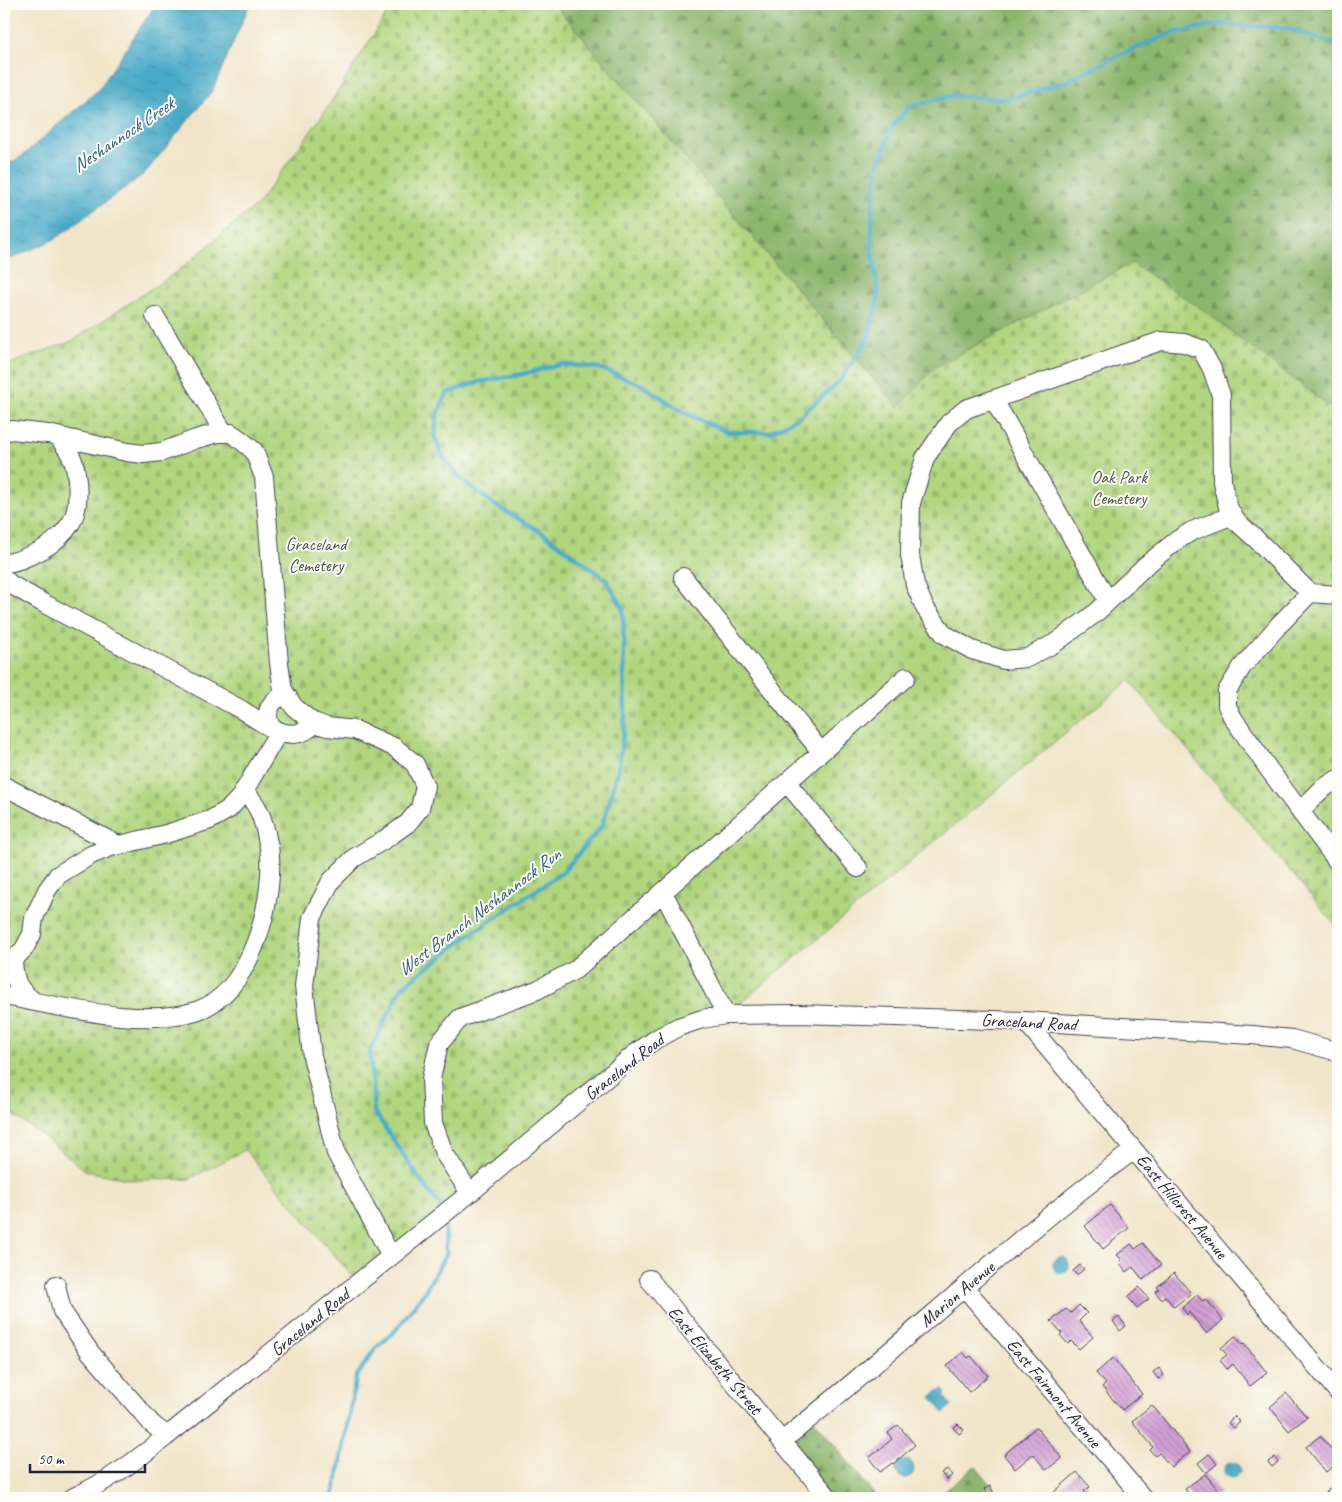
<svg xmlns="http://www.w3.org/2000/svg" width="1342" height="1502" font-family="Caveat,sans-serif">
<defs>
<pattern id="forest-firs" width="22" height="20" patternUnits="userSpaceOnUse" patternTransform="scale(1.25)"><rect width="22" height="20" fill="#8cb66d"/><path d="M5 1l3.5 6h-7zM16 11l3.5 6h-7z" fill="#72945b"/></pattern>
<pattern id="cemetery-stones" width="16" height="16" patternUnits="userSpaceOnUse" patternTransform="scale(1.25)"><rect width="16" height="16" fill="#b0d57e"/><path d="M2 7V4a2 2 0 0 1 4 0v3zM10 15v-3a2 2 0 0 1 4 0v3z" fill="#97b76e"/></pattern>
<pattern id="water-ripples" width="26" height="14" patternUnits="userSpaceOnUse" patternTransform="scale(1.25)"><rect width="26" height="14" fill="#49aac8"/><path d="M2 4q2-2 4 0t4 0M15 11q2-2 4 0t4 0" fill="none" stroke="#3c8aa4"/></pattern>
<pattern id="building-back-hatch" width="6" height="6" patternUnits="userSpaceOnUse" patternTransform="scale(1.25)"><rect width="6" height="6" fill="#d29fd6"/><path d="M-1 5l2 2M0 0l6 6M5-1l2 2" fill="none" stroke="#aa81af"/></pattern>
</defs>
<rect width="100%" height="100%" fill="#fdfcf7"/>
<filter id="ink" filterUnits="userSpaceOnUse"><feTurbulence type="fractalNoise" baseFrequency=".02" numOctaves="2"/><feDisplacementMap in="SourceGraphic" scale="10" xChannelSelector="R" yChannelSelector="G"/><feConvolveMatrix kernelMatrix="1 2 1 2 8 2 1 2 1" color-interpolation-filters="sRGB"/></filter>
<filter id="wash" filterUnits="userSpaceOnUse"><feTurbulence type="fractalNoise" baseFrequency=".0096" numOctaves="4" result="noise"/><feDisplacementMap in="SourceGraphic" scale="20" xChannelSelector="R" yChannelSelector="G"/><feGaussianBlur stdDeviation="1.12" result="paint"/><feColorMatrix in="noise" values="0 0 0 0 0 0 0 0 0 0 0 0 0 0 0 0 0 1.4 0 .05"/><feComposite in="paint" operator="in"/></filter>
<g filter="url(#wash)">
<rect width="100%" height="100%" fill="#f0e5c9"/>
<path fill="url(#forest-firs)" stroke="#576c54" d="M554,4H1338V516L898,408Z
M812,1417L877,1498H829L782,1441Z
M975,1466L1001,1498H937Z"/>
<path fill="url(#cemetery-stones)" stroke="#697c5c" d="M393,4H554L898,408L935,367L1132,263L1203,310L1338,413V928L1129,680L726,1015L678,1027L358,1283L245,1150L189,1179L133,1180L86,1171L51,1142L4,1108V366L72,341L178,271L258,204L324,113Z"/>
<path fill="url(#water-ripples)" stroke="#366682" d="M156,4H250L212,91L145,173L55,239L4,262V166L21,157L99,89Z
M1053 1265a8 8 0 1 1 16 0a8 8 0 1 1-16 0Z
M942,1389L946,1394L944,1397L952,1405L944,1413L931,1397L939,1390L940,1391Z
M896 1469a9 9 0 1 1 18 0a9 9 0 1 1-18 0Z
M1224 1470a8 8 0 1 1 16 0a8 8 0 1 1-16 0Z"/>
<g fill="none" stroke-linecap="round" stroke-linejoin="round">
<path stroke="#49aac8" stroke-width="4.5" d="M443,1210L418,1177L374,1111L370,1050L402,987L468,936L563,872L602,826L618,771L625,718L623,608L606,579L546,535L495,505L462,480L442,455L435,436L437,414L447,393L479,382L523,374L562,364L599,368L640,384L687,414L728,432H770L799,417L840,381L868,338L879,298L872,249V213L877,170L892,127L910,106L952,96L1007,99L1067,81L1119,55L1173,33L1218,24L1288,28L1338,46
M332,1498L338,1477L356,1377L375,1349L395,1331L424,1293L446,1254L445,1220"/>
</g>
<g id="blocks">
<path fill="url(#building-back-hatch)" d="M1110,1205L1129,1228L1103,1249L1085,1226Z
M1143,1243L1161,1265L1143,1280L1133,1267L1127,1272L1119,1263L1122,1260L1117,1255L1131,1244L1135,1249Z
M1080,1265L1084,1269L1077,1275L1073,1271Z
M1174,1273L1191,1293L1174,1307L1165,1296L1161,1299L1155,1292L1159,1289L1157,1287Z
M1139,1287L1149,1299L1137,1308L1128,1297Z
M1197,1295L1202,1301L1206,1299L1223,1320L1207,1334L1189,1312L1187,1315L1182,1308Z
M1079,1305L1087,1313L1079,1321L1093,1337L1079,1349L1071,1341L1068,1344L1060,1335L1062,1333L1051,1321L1066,1309L1071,1313Z
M1119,1317L1126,1326L1120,1331L1113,1321Z
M1235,1336L1242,1344L1244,1343L1267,1373L1250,1386L1233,1364L1227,1369L1220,1360L1227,1355L1221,1348Z
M963,1352L968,1358L971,1356L988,1376L969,1392L947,1366Z
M1113,1358L1142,1394L1122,1410L1102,1387L1106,1384L1096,1373Z
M1159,1368L1164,1375L1158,1379L1153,1372Z
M1286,1393L1307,1417L1289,1431L1270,1407Z
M1152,1405L1190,1452L1171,1467L1159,1453L1155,1456L1150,1450L1153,1447L1132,1421Z
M1234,1416L1240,1422L1234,1428L1228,1423Z
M958,1424L964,1430L959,1434L953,1428Z
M898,1425L915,1445L893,1464L892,1463L880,1472L869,1458L892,1439L888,1433Z
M1036,1427L1062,1458L1046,1470L1033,1454L1015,1469L1004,1455Z
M1320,1436L1338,1457V1462L1326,1472L1306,1447Z
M1209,1454L1217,1464L1206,1473L1198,1463Z
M1275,1457L1278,1462L1272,1467L1268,1462Z
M947,1469L952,1475L947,1480L941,1473Z
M1077,1472L1090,1487L1084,1491L1090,1498H1058L1053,1493Z
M1205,1474L1220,1492L1215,1497L1216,1498H1189L1191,1497L1185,1489Z
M990,1486L996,1497L993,1498H989L984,1489Z"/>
</g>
</g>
<g filter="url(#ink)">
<use href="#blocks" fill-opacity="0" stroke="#413f50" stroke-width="1"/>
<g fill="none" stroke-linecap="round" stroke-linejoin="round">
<defs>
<path id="minor" d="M155,316L224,433
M994,400L1108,601
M4,432L12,430L48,434L127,452L143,454L162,452L196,439L218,433H231L242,441L254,451L264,477L279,663L283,690L294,707L311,721L327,727L355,730L394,747L415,764L425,786L420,808L408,823L387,838L354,858L331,881L312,918L304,986L312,1056L336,1153L391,1256
M1233,515L1192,531L1176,541L1145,566L1097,612L1055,643L1027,658L1004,660L972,650L944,634L925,608L915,585L910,555L911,503L925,458L949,423L966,409L1161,341L1184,343L1201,349L1212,369L1221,395L1222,482L1228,507L1236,521L1256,539L1310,593
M4,563C16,563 29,556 40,551C52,544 63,536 71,523C81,506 79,469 69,452C66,447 62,442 58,437
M683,577L821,752
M4,578L10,584L43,603L242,710C264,724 293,748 315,723
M1338,595L1310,593L1278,626L1242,667L1227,691V706L1233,718L1270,771L1338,862
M271,728C270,724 268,720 268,715C268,705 277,695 288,697
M787,783L858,868
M4,786L118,845
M1300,811L1322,789L1338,779
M663,892L726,1015
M13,960C14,982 18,990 35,1002
M4,963L13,960L24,949L32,934L34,918L47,890L58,875L91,855L111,847L166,834L210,820L229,809L241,796L279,731
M4,996C60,1006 141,1028 196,1011C250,994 273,906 270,856C270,848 267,841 266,833C262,816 257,802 243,791
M1025,1021L1338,1392
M470,1193L444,1153L433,1123L431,1079L439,1044L460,1018L537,990L575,970L906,677
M649,1279L723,1370L829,1498
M56,1285L62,1311L90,1352L152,1424L167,1436
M965,1288L1143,1498
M782,1441C901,1346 1012,1240 1134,1150
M72,1498C108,1482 136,1460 167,1436L470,1193L636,1053L656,1039L678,1027L702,1019L726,1015L799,1014L1025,1021L1252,1035L1292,1039L1338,1052
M1334,1498L1338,1495"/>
</defs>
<use href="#minor" stroke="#413f50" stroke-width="20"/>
<use href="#minor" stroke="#fff" stroke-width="18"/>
</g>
</g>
<g text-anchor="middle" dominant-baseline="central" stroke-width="4" stroke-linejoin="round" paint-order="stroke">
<g font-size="18" fill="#4d584f" stroke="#fdfcf7">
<text x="1119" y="477">Oak Park<tspan x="1119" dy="21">Cemetery</tspan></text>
<text x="316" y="544">Graceland<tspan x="316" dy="21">Cemetery</tspan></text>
</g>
<g font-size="18" fill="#22223b" stroke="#fdfcf7">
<text transform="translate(1029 1022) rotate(3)">Graceland Road</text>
<text transform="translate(624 1067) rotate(-38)">Graceland Road</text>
<text transform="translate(1182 1206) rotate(50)">East Hillcrest Avenue</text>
<text transform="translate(957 1294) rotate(-40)">Marion Avenue</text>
<text transform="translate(310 1322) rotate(-39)">Graceland Road</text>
<text transform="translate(715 1360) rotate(50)">East Elizabeth Street</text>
<text transform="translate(1054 1393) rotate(50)">East Fairmont Avenue</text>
</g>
<g font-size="19" font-style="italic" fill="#345f7a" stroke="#fdfcf7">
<text transform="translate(123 135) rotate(-34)">Neshannock Creek</text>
<text transform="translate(479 912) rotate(-37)">West Branch Neshannock Run</text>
</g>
</g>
<rect width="1342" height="1502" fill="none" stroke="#fdfcf7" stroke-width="20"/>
<path d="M30 1464v8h115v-8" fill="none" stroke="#22223b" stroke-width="2.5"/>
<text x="38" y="1464" font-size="15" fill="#22223b" stroke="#fdfcf7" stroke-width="4" paint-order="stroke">50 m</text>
</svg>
